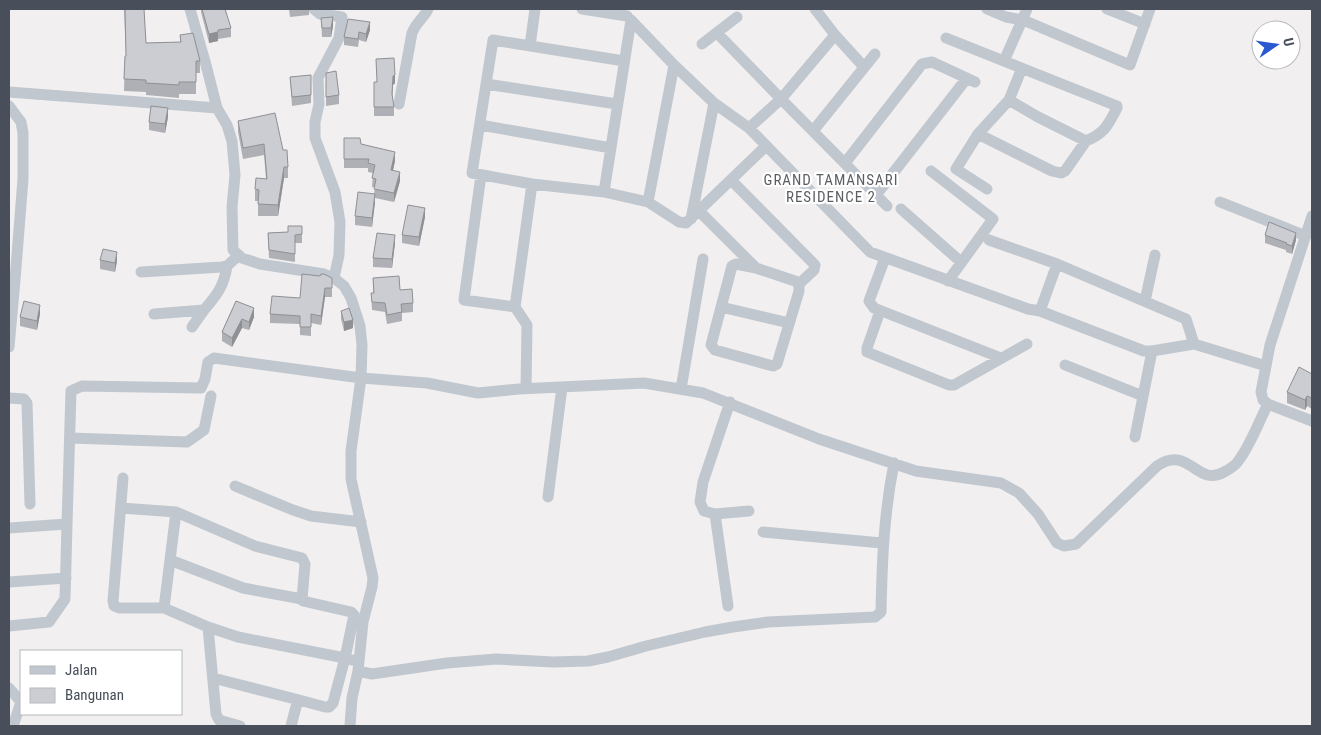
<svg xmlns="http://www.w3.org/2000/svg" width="1321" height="735" font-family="'Roboto Condensed',sans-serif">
<rect width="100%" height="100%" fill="#f1efef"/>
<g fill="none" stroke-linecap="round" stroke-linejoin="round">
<path stroke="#c0c7cf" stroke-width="11" d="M190,9L206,65L217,108L227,125L232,141L235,175L232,207L233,250L242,258L260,264L324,274L334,278L344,286L351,298L360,326L362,345L361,378L351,451V479L373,578L372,587L363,622L358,671L352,698L350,726
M314,9L320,14L342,17L339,38L318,78L319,104L315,122V138L335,192L340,222L339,255L334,278
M582,9L627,16
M815,9L835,35
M987,9L1006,17L1023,20L1130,65L1150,9
M1107,9L1145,24
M717,33L781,99L749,128
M946,38L1117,106V108C1108,125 1105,133 1086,141L1038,117L1009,100
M702,44L737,17
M530,46L535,9
M624,61L493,40L472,173L532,184L604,192L648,202L679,222L686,223L766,146
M1004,61L1027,9
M864,67L835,35L781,99L887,206
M1022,68L1009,100L978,134L1052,171L1061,173L1065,171L1086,141
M486,84L617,104
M9,92L217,108
M399,104L412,33C417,21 424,18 428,9
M9,106L21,122L23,133V179L15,280L9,278
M480,125L611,148
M813,131L875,54
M978,134L956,169L987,189
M845,163L922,64L932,62L975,82
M931,171L993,219L948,281
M481,175L464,300L515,307
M731,180L815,265L814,270L799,284
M604,192L631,20L674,65L714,103L749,128L870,252L1028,309L1040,311L1144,351H1152L1194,344L1266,366
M876,195L967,78
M648,202L674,65
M1220,202L1306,236
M901,209L961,262
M699,211L756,268L795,281L799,284V291L777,364L773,366L715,350L711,345L732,266L736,264L756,268
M1312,216L1270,345L1261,392L1263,400L1268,404L1312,421
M691,219L714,103
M989,240L1057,264L1186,319L1194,344
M885,258L869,301L874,308L1001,358
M141,272L222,267L227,266L239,255
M1145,301L1155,255
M721,307L789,323
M880,311L867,348V352L949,385H954L1027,344
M1040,311L1057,264
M154,314L204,310C217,295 224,286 227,266
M192,327L204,310
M9,347L15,280
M1065,365L1143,396
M526,388L527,325L515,307L532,184
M681,389L703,259
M9,398L24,399L27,403L30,504
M1135,437L1152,351
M70,438L187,442L204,430L211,396
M123,478L113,601L114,606L119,608H164L208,627L238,637L345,658L333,703L329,707H325L299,700L297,703L291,726
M235,486L293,510L311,516L361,522
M548,497L562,387
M121,508L176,512L255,546L302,558L305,564L302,599L303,601L351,612L354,615L345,658L352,660
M176,512L170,560L243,588L302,599
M715,514L749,511
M9,528L67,524L71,391L82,386L201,388L205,379L208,362L214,358L361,378L427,383L478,393L519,389L644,383L703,393L819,439L916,471L1001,483L1019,493L1038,514L1057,543L1064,546L1076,544L1157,466C1189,444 1197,488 1224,472C1230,469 1236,465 1239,460C1251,444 1259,421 1268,404
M763,532L882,543
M9,582L66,578
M728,606L715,514L704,511L700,502L703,482L730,402
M164,608L170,560
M9,626L49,622L65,599L67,524
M208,627L216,714L219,720L240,726
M358,671L372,674L447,663L496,659L553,662L588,661L608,657L646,646L705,632L733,627L768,622L875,617L881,612C882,561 884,513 894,463
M213,678L299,700
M9,688L21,702L13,726"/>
</g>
<path fill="#afb0b5" d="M124,9H144L146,43L180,42V35L200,61V73H196V94H179V98L146,95V92L124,91L125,56H126Z
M201,9H225L231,28V37L218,39V41L209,43L201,12Z
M289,9H309V15L290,17Z
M321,18L333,26L331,37H322Z
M348,19L370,30L366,42L359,40L358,47L344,45V37Z
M326,73L339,95V104L326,106Z
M311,75V103L292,106L290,77Z
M374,82L395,83L393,85L392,98L394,107V116H374Z
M168,117L165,133L149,130V122Z
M238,121L283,150L288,167V178H284L278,216H258V201H255V189L266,179L264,155L243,159L238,132Z
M344,138L361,144L395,161L393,170L400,181L394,202L375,198L372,227L355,225V216L374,194L375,187H372L373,173L368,172V168H344Z
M425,217L419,246L402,243V235Z
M302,226V243H295V262L269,258L268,233L288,232Z
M1265,235L1296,240L1292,254L1286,252V250L1265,243Z
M395,243L392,268L373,267V258Z
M100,260L117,261L115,272L100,269Z
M332,278V297H325L321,325L311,323V336L300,335V324L270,323V314L300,298Z
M373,278L400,290L413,303V312L402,313V321L387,324L385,312L372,310L371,293H373Z
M236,301L254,317L249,330L242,328L232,347L222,341V332Z
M341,311L353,328L344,331L341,319Z
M40,314L37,330L20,326V317Z
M1312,374V409L1307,406L1305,410L1287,403V392Z"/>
<path fill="#8f9094" d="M333,17V26L331,37V28Z
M370,22V30L366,42V34Z
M218,32V41L209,43V34Z
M395,75V83L393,85L392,103L393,76Z
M168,108V117L165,133V124Z
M395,152V161L391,179V170Z
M284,167V178L278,216V205Z
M400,172V181L394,202V193Z
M375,194V203L372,227V218Z
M425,208V217L419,246V237Z
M1296,233V240L1292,254V246Z
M395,235V243L392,268V259Z
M117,252V261L115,272V263Z
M325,288V297L321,325V316Z
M40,305V314L37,330V321Z
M254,308V317L249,330V322Z
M242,319V328L232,347V338Z
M353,320V328L344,331V322Z
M1307,396V406L1305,410V400Z"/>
<path fill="#cccdd3" stroke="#8f9094" d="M125,9H144L146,43L181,42L180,35L193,33L200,61H196V82H179V85L146,83V80L124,79L125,56H126Z
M202,9H225L231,28L218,30V32L209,34Z
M333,17L331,28H322L321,18Z
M348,19L370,22L366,34L359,32L358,39L344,37Z
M394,58L395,75L393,76L392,94L394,107H374V82H377L376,59Z
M336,71L339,95L326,97V73Z
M311,75V95L292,97L290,77Z
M151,106L168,108L165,124L149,122Z
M275,113L283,150H287L288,167H284L278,205L258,204L259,190L255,189L256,178L267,179L264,144L243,148L238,121Z
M344,138H360L361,144L395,152L391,170L400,172L394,193L374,189L376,179L372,178L375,165L368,163L369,159H344Z
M358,192L375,194L372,218L355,216Z
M408,205L425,208L419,237L402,235Z
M1269,222L1296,233L1292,246L1286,244L1287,243L1265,235Z
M288,226H302V234L295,235V254L269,250L268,233L288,232Z
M377,233L395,235L392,259L373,258Z
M103,249L117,252L115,263L100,260Z
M302,274L320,276L321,274H324L332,278V288H325L321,316L311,314V327H300V316L270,314L272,296L300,298Z
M399,276L400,290L412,289L413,303L401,304L402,312L387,315L385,303L372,302L371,293H374L373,278Z
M24,301L40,305L37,321L20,317Z
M236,301L254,308L249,322L242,319L232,338L222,332Z
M349,308L353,320L344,322L341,311Z
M1299,367L1312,374V398L1307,396L1305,400L1287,392Z"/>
<g text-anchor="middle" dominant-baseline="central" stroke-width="4.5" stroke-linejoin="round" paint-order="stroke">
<g font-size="15" letter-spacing="1" fill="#5c5e63" stroke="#fff">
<text x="831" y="180">GRAND TAMANSARI<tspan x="831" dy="17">RESIDENCE 2</tspan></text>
</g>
</g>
<rect width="1321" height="735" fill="none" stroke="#484f5a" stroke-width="20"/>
<rect x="20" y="650" width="162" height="65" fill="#ffffff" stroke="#b6b9bd"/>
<rect x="30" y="666" width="25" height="8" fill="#c0c7cf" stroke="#b6b9bd"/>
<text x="65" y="675" font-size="15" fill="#484f5a">Jalan</text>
<rect x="30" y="688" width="25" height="15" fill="#cccdd3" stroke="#b6b9bd"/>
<text x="65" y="700" font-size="15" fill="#484f5a">Bangunan</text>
<g transform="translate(1276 45) rotate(77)"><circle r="24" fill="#ffffff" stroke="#b6b9bd"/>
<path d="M0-4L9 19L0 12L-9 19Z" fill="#2958d0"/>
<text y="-8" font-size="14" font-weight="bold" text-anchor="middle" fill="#484f5a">U</text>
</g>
</svg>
